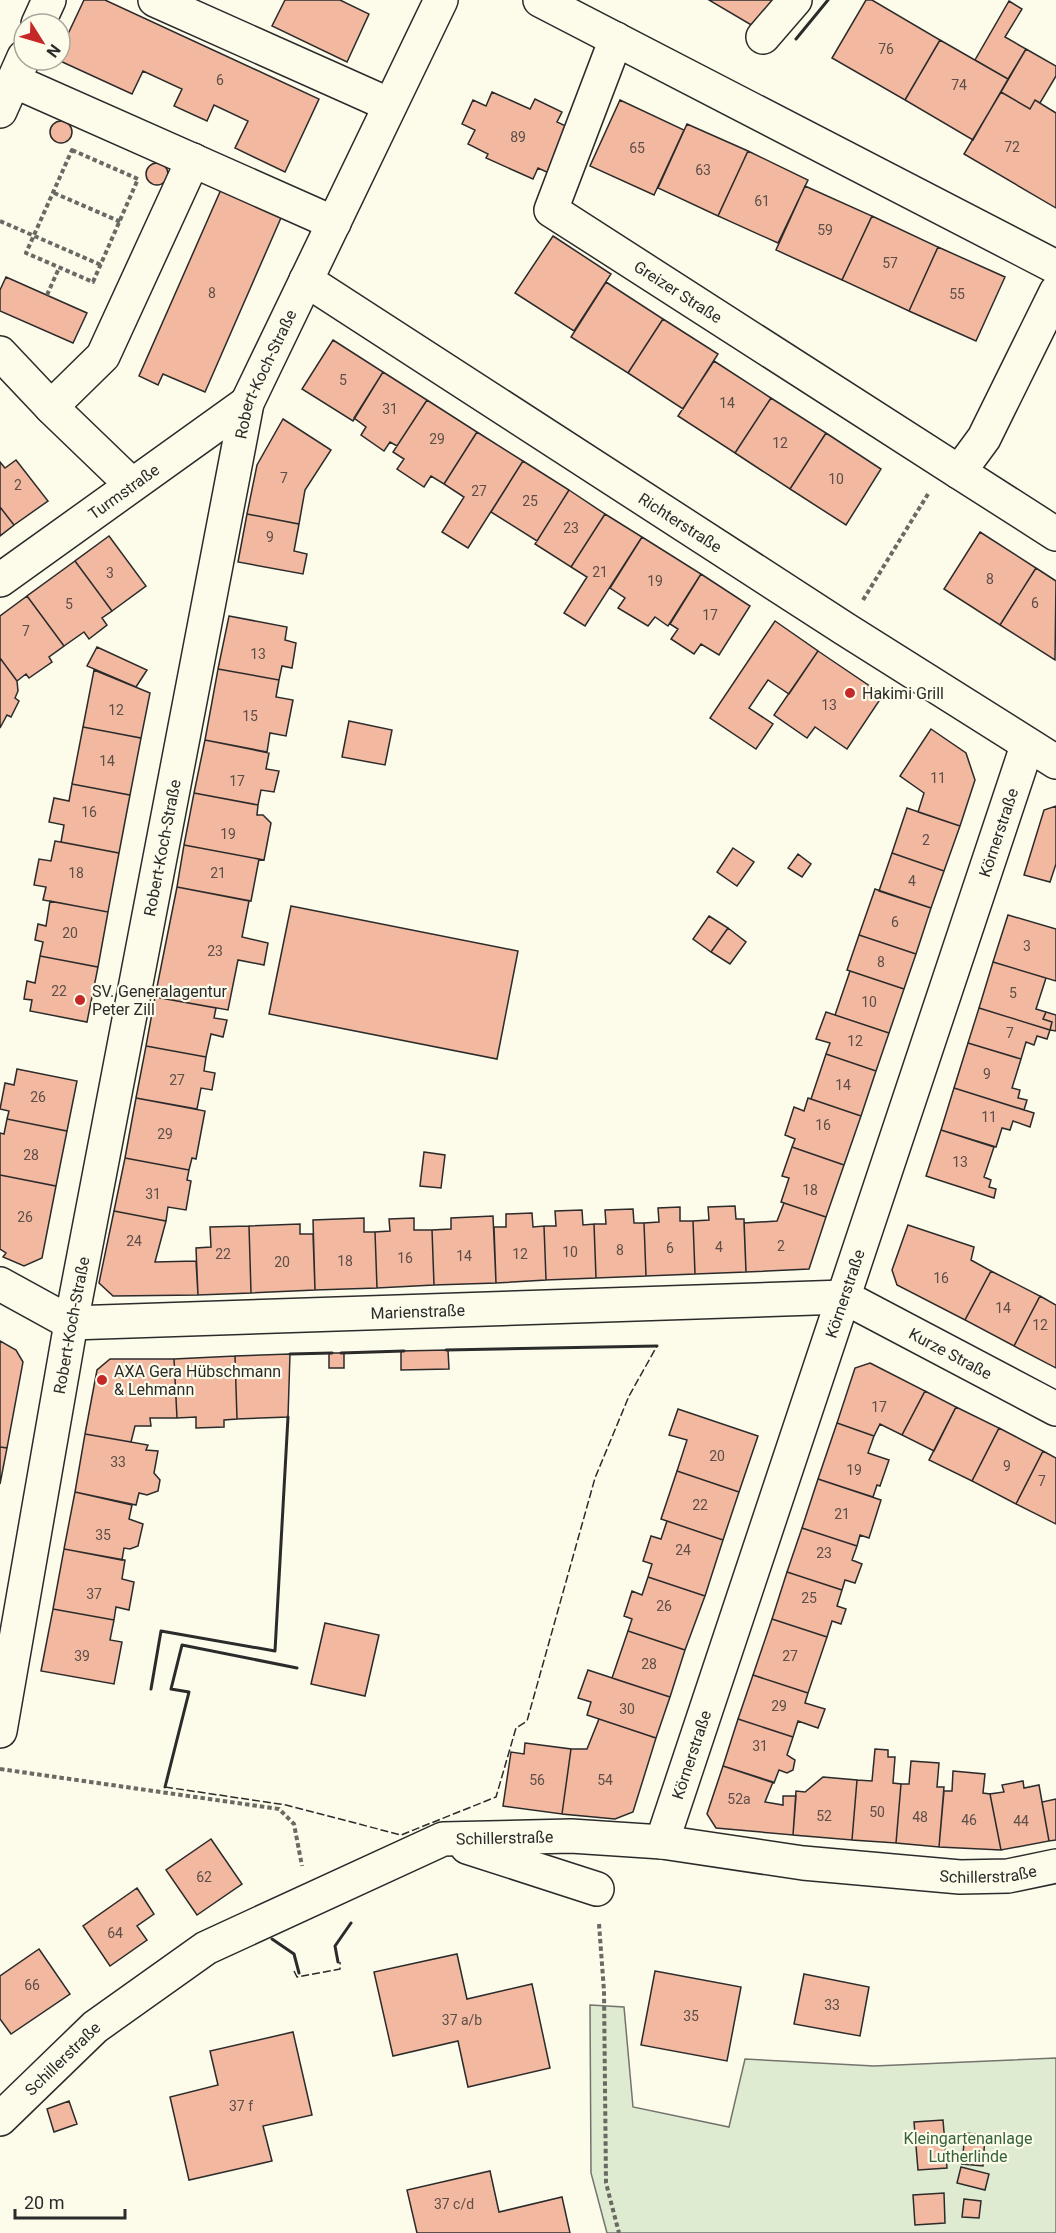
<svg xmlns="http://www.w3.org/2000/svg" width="1056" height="2233" font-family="Roboto,sans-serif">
<rect width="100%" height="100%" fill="#fdfbea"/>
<path fill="#deebd1" stroke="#74746e" stroke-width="1.5" d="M590,2005L624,2007L633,2107L729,2127L745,2059L874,2066L1056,2058V2233H607L591,2173Z"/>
<path fill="#f2b8a0" stroke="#2b2b2b" stroke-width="1.5" d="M84,0H105L319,99L285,172L235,148L248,121L214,105L207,121L174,106L182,89L143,71L132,94L58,60H60V51Z
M285,0H340L369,14L347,62L272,26Z
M709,0H776L753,26Z
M866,0H872L940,40L905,100L832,58Z
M1009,1L1022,9L1005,37L1026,49L1008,79L975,60Z
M940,40L1008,79L973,140L905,100Z
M1026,49L1056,66V76L1040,103L1035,100L1030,109L1001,92Z
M492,92L530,109L535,99L562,112L557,122L570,128L549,173L538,168L533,179L486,158L488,154L468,144L475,130L462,124L473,100L486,106Z
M1001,92L1030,109L1035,100L1056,113V208L964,154Z
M620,100L684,130L654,195L590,166Z
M50 132a11 11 0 1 1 22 0a11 11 0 1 1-22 0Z
M687,124L748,151L718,216L658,188Z
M748,151L808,180L778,243L718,216Z
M146 174a11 11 0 1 1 22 0a11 11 0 1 1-22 0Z
M223,185L284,211L205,392L163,374L158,385L139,376Z
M805,186L872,216L842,280L776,250Z
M872,216L938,247L909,311L842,280Z
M553,236L611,274L574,331L515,293Z
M938,247L1005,277L976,341L909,311Z
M6,277L87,313L73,343L0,311V290Z
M606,282L663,319L628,373L571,337Z
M663,319L718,354L683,409L628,373Z
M333,340L383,372L353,421L302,389Z
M714,361L771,398L735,453L678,416Z
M383,372L427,400L397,446L390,442L384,451L361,435L366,427L354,418Z
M771,398L826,433L790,489L735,453Z
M427,400L477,432L444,484L431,476L424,487L397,469L404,459L393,452Z
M283,419L331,450L305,490L299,524L247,514L257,465Z
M477,432L523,461L468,548L442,532L464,497L444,484Z
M826,433L881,469L846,525L790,489Z
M16,460L48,501L14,525L0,507V462L5,468Z
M523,461L569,490L537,541L491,512Z
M569,490L605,514L571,567L535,544Z
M0,507L14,525L0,536Z
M247,514L299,524L294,551L307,554L303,574L238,562Z
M605,514L642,537L585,626L564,613L587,577L571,567Z
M980,532L1036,568L1000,625L944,589Z
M109,536L146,586L112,611L75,561Z
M642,537L701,574L668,626L655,617L648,626L618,608L625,598L610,588Z
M75,561L112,611L102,618L107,625L89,639L84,632L64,646L27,596Z
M1036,568L1056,581L1055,660L1000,625Z
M701,574L750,606L719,655L701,644L694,654L671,639L678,629L670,624Z
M27,596L64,646L49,657L52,662L29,678L26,674L17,681L0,658V616Z
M229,616L287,627L285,640L296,643L292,668L282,666L279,680L218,669Z
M775,621L818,651L789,694L768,680L749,708L773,724L756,749L710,718Z
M97,647L147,670L136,687L87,666Z
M818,651L883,695L847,749L815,727L807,738L774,715Z
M0,658L17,681L18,691L15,698L19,701L11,717L7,715L0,728Z
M218,669L279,680L276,697L293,700L286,736L270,733L267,752L205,740Z
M94,670L150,693L141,738L83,727Z
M349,721L392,730L385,765L342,757Z
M83,727L141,738L130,795L72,784Z
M931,729L966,753L975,780L960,826L918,812L924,793L900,776Z
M205,740L269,753L266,769L279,771L274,792L261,790L258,805L194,793Z
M72,784L130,795L119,853L61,842L64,825L49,822L54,798L69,801Z
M194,793L258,805L257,815H263L271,823L264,860L184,845Z
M1056,806V864L1050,882L1024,875L1044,810Z
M907,808L960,826L944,871L892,853Z
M55,841L119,853L108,912L43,900L46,887L34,885L39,859L51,861Z
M184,845L259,859L251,901L177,887Z
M733,848L754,862L737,886L717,872Z
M892,853L944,871L931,908L879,891Z
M798,854L811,864L802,877L788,868Z
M177,887L249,901L242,937L268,943L264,965L238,960L228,1010L155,997Z
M875,889L931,908L916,954L859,935Z
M50,901L108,912L98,967L40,956L43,942L35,940L38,924L46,926Z
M291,906L518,951L497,1059L269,1014Z
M1008,915L1056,929V981L993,962Z
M709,916L728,928L711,952L693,939Z
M728,928L746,942L730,964L711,952Z
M859,935L916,954L904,989L847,970Z
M40,956L98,967L87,1022L30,1011L32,1000L24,999L27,981L35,983Z
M993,962L1046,978L1036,1009L1046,1012L1043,1019L1052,1022L1050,1030L979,1008Z
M850,971L904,989L889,1033L835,1015Z
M155,997L216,1008L214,1018L227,1020L223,1037L211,1034L206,1057L146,1046Z
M979,1008L1050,1030L1047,1039L1037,1036L1034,1045L1026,1042L1021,1059L968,1043Z
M826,1012L889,1033L876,1071L826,1054L830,1043L816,1039Z
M1046,1012L1056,1015V1031L1050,1030L1052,1022L1043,1019Z
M968,1043L1021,1059L1012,1088L1020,1090L1018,1098L1027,1100L1024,1110L954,1088Z
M146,1046L206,1057L204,1071L215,1073L212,1090L201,1088L197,1109L136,1098Z
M826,1054L876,1071L861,1116L811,1099Z
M17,1069L77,1081L67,1131L7,1119L9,1111L0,1109L5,1083L14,1085Z
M954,1088L1034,1113L1030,1127L1013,1121L1010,1130L1002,1128L996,1147L941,1130Z
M136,1098L205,1111L196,1159L192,1158L189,1170L125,1158Z
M808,1098L861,1116L844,1165L792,1147L795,1139L785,1135L794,1107L804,1111Z
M7,1119L67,1131L56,1186L0,1175V1133L4,1134Z
M941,1130L994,1147L984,1177L991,1180L989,1187L996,1189L994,1198L926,1176Z
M792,1147L844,1165L826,1217L781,1202L789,1178L782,1176Z
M424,1152L445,1155L441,1188L420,1186Z
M125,1158L189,1170L187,1180L191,1181L186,1210L168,1207L166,1221L114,1211Z
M0,1175L56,1186L42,1258L24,1266L3,1257L6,1253L0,1249Z
M784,1203L826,1217L809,1269L746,1272L744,1223L777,1221Z
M735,1206L736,1219H744L746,1272L695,1274L693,1221L709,1220L708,1207Z
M680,1207V1221H693L695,1274L646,1276L644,1223L659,1222L658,1208Z
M633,1209L634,1223H644L646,1276L596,1278L594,1224H606L605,1210Z
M582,1210L583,1225L594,1224L596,1278L546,1280L544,1226H556L555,1211Z
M114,1211L166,1221L155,1262L196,1261L198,1295L113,1296L99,1283Z
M532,1213L533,1227L544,1226L546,1280L496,1283L494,1227H506V1214Z
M493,1216L496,1283L434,1285L432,1230L451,1229V1218Z
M364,1218V1232H375L377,1288L315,1290L313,1220Z
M414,1218V1230H432L434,1285L377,1288L375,1232L390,1231L389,1219Z
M300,1224V1234H313L315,1290L251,1293L249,1226Z
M908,1225L974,1247L971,1260L991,1271L965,1320L897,1285L892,1270Z
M249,1226L251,1293L198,1295L196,1248L211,1247L210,1227Z
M991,1271L1040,1296L1014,1346L965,1320Z
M1040,1296L1056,1305V1368L1014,1346Z
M0,1341L16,1350L23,1362L7,1448L0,1447Z
M448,1350L449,1369L401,1370V1351Z
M329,1353H344V1368H329Z
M290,1354L288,1417L237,1419L235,1356Z
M235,1356L237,1419L224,1420V1427L196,1428V1417L177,1418L174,1359Z
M110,1359H174L177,1418H150L151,1426H135L131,1442L85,1434L97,1370Z
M870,1363L925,1391L902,1435L880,1424L874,1436L837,1423L855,1368Z
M925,1391L956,1407L934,1451L902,1435Z
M956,1407L999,1428L972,1481L929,1460Z
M678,1409L758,1436L739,1492L677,1471L687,1440L669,1435Z
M837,1423L874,1436L868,1453L889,1460L880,1486L877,1485L873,1497L818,1479Z
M999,1428L1043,1451L1016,1504L972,1481Z
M85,1434L148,1445L146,1450L158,1451L154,1473L160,1480L158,1491L147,1495L139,1493L136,1505L75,1492Z
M0,1447L7,1448L0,1484Z
M1043,1451L1056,1458V1524L1016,1504Z
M677,1471L739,1492L723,1540L661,1519Z
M818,1479L881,1500L869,1538L860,1535L857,1546L802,1528Z
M75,1492L132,1505L129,1519L143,1524L138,1546L130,1549L124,1548L122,1560L64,1549Z
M667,1521L723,1540L705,1596L648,1577L652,1564L643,1561L651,1536L661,1539Z
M802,1528L857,1546L852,1560L862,1564L855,1583L845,1580L842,1590L787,1572Z
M64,1549L125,1560L122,1579L134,1582L129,1610L116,1607L114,1620L53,1609Z
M787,1572L842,1590L837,1606L846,1609L841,1624L832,1621L827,1637L772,1619Z
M648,1577L705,1596L685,1650L628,1631L632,1619L624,1616L632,1591L642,1595Z
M53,1609L114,1620L110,1640L122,1642L114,1684L41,1671Z
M772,1619L827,1637L808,1693L753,1675Z
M325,1623L379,1635L365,1696L311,1684Z
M628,1631L685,1650L670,1697L612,1678Z
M588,1670L670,1697L656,1738L587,1715L591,1702L578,1698Z
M753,1675L808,1693L805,1703L825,1709L818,1728L798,1721L793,1737L738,1719Z
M599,1719L656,1738L633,1812L615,1819L562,1814L571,1749H587Z
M738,1719L793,1737L787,1755L795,1760L793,1770L787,1773L779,1770L774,1783L723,1766Z
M525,1743L571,1749L562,1814L503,1806L511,1752L524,1754Z
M875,1749L888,1750V1757H895L893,1783L901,1784L896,1843L852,1840L857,1780L872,1781Z
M911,1761L939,1763L937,1787H944L939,1847L896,1843L901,1784H909Z
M723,1766L773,1782L765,1802L783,1805V1796H796L793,1835L716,1828L707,1814Z
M953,1771L985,1774L983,1793L990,1794L1001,1850L939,1847L944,1791H952Z
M823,1777L857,1780L852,1840L793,1835L796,1791L805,1792Z
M1023,1781L1024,1788L1039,1785L1049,1841L1001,1850L990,1794L1004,1792L1002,1785Z
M1056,1799V1840L1049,1841L1042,1802Z
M211,1839L242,1884L197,1915L166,1870Z
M137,1888L154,1914L137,1926L147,1940L110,1966L83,1926Z
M39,1949L70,1994L11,2034L0,2019V1976Z
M457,1954L467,1999L532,1984L550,2068L468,2087L458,2041L393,2056L374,1972Z
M655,1971L741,1987L727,2061L641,2045Z
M804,1974L869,1987L860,2036L794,2024Z
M293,2032L312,2115L263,2126L272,2161L189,2180L170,2097L218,2085L210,2051Z
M69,2101L77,2124L54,2132L47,2109Z
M943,2120L947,2168L918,2170L914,2122Z
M965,2133L985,2135L983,2166L962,2164Z
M961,2167L989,2174L985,2190L957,2183Z
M490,2171L499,2212L562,2197L570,2233H417L407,2190Z
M944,2193L945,2223L915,2225L913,2195Z
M964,2199L981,2201L979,2218L962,2217Z"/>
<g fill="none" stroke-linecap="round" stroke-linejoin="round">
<defs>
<g id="minor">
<path d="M155,0L390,105"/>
<path d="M540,0L1056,267"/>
<path d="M38,24L49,0"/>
<path d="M763,37L795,0"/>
<path id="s1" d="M616,39L551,210L959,472L984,438L1056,292"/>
<path d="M14,81L334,223"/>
<path d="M0,111L24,57"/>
<path id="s2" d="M306,280L845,629L1056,762"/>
<path d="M0,353L51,407L131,484"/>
<path d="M51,407L103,356L193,160"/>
<path d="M959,472L1056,534"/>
<path id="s3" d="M0,580L247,403"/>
<path id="s4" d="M0,1284L71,1323L844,1297L1056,1409"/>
<path id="s5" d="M0,1731L71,1323L247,403L441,0"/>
<path id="s6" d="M662,1842L1027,746"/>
<path d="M467,1847L597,1889"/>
<path id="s7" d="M0,2119L95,2027L206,1948L443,1839L571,1836L662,1842L803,1863L960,1877L1008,1876L1056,1866"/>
</g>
</defs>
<use href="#minor" stroke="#2b2b2b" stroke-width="36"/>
<path stroke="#6a6964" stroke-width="4" stroke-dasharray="4.5 3" stroke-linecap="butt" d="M72,150L138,179L93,282L26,253Z
M54,193L121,222
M0,221L101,265
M47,295L59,268
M863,600L928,494
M0,1769L279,1809L294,1824L302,1866
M599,1924L604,1991L606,2183L619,2233"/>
<use href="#minor" stroke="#fdfbea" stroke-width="33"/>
<path stroke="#2b2b2b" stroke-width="1.5" stroke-dasharray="8 3" stroke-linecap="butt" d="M165,1787L286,1805L401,1835L496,1797L516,1728L527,1721L595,1478L629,1396L657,1346
M294,1971L297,1977L340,1969V1962"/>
<path stroke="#2b2b2b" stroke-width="3" d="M796,39L828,0
M446,1350L657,1346
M341,1353L404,1351
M290,1354L332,1353
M151,1689L161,1631L275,1651L288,1417
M165,1787L189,1692L171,1689L182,1645L297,1668
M272,1939L294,1954L299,1973
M338,1962L335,1946L351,1923"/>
</g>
<g fill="#c62828" stroke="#fdfbea" stroke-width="2">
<circle cx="850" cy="693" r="6"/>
<circle cx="80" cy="1000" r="6"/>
<circle cx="102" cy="1380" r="6"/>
</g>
<g text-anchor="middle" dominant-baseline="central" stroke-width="4.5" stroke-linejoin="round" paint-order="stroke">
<g font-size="14" fill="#5d4e48">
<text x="886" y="49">76</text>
<text x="220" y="80">6</text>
<text x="959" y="85">74</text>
<text x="518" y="137">89</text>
<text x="1012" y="147">72</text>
<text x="637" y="148">65</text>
<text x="703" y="170">63</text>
<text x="762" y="201">61</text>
<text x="825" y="230">59</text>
<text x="890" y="263">57</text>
<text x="212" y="293">8</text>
<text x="957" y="294">55</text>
<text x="343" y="380">5</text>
<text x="727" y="403">14</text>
<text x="390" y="409">31</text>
<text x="437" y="439">29</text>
<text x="780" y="443">12</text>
<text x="284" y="478">7</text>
<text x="836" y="479">10</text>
<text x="18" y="485">2</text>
<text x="479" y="491">27</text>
<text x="530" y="501">25</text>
<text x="571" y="528">23</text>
<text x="270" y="537">9</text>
<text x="600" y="572">21</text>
<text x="110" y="573">3</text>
<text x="990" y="579">8</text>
<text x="655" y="581">19</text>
<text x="1035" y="603">6</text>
<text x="69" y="604">5</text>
<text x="710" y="615">17</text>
<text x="26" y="631">7</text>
<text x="258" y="654">13</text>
<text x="829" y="705">13</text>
<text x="116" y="710">12</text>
<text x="250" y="716">15</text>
<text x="107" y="761">14</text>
<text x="938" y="778">11</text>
<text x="237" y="781">17</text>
<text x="89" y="812">16</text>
<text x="228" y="834">19</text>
<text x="926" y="840">2</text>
<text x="76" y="873">18</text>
<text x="218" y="873">21</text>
<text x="912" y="881">4</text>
<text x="895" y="922">6</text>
<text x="70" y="933">20</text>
<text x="1027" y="946">3</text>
<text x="215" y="951">23</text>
<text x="881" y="962">8</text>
<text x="59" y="991">22</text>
<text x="1013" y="993">5</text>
<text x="869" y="1002">10</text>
<text x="1010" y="1033">7</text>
<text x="855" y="1041">12</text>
<text x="987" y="1074">9</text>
<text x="177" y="1080">27</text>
<text x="843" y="1085">14</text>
<text x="38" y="1097">26</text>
<text x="989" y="1117">11</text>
<text x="823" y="1125">16</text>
<text x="165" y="1134">29</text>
<text x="31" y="1155">28</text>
<text x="960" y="1162">13</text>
<text x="810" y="1190">18</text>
<text x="153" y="1194">31</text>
<text x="25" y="1217">26</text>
<text x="134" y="1241">24</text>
<text x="781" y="1246">2</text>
<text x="719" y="1247">4</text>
<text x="670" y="1248">6</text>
<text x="620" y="1250">8</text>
<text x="570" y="1252">10</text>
<text x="223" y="1254">22</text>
<text x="520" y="1254">12</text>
<text x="464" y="1256">14</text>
<text x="405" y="1258">16</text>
<text x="345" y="1261">18</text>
<text x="282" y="1262">20</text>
<text x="941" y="1278">16</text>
<text x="1003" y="1308">14</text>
<text x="1040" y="1325">12</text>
<text x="879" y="1407">17</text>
<text x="717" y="1456">20</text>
<text x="118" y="1462">33</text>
<text x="1007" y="1466">9</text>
<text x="854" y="1470">19</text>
<text x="1042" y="1481">7</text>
<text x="700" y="1505">22</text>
<text x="842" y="1514">21</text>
<text x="103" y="1535">35</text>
<text x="683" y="1550">24</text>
<text x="824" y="1553">23</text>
<text x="94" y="1594">37</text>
<text x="809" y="1598">25</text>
<text x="664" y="1606">26</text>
<text x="82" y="1656">39</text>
<text x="790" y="1656">27</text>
<text x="649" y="1664">28</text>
<text x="779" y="1706">29</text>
<text x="627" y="1709">30</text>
<text x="760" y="1746">31</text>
<text x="537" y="1780">56</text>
<text x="605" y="1780">54</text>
<text x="739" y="1799">52a</text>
<text x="877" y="1812">50</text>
<text x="824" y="1816">52</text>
<text x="920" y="1817">48</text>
<text x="969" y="1820">46</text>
<text x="1021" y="1821">44</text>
<text x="204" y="1877">62</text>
<text x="115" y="1933">64</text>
<text x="32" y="1985">66</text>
<text x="832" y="2005">33</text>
<text x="691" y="2016">35</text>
<text x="462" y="2020">37 a/b</text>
<text x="241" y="2106">37 f</text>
<text x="454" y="2204">37 c/d</text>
</g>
<g font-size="16" fill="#2b2b2b" stroke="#fdfbea">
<text stroke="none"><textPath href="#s1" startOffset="334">Greizer Straße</textPath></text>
<text stroke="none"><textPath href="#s5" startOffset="1384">Robert-Koch-Straße</textPath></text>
<text stroke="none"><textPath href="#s3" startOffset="152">Turmstraße</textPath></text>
<text stroke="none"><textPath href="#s2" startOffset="446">Richterstraße</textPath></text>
<text stroke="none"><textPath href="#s6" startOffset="1064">Körnerstraße</textPath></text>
<text stroke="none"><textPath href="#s5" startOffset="898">Robert-Koch-Straße</textPath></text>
<text stroke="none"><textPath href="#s6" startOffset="578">Körnerstraße</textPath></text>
<text stroke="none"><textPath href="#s4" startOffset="428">Marienstraße</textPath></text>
<text stroke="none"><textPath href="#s5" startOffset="412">Robert-Koch-Straße</textPath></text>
<text stroke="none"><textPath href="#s4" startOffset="975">Kurze Straße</textPath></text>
<text stroke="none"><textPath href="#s6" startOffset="92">Körnerstraße</textPath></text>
<text stroke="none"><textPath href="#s7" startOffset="591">Schillerstraße</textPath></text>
<text stroke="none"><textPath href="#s7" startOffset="1077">Schillerstraße</textPath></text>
<text stroke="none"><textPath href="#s7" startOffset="87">Schillerstraße</textPath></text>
</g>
<g font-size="16" fill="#2b2b2b" stroke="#fdfbea" text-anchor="start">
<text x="862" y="693">Hakimi Grill</text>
<text x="92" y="991">SV. Generalagentur<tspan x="92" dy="18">Peter Zill</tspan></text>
<text x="114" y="1371">AXA Gera Hübschmann<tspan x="114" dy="18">&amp; Lehmann</tspan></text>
</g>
<g font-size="16" fill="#34623c" stroke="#fdfbea">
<text x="968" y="2138">Kleingartenanlage<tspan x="968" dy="18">Lutherlinde</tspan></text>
</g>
</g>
<g transform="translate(42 42) rotate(127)"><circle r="28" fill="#fdfbea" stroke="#a9a89e" stroke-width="1.5"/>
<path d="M0-4.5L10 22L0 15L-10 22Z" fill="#c62828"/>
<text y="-9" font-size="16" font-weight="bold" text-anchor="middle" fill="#2b2b2b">N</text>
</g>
<path d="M15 2209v9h110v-9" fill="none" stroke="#2b2b2b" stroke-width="3"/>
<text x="24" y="2209" font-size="18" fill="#2b2b2b" stroke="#fdfbea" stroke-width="4.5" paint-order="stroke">20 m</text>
</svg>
